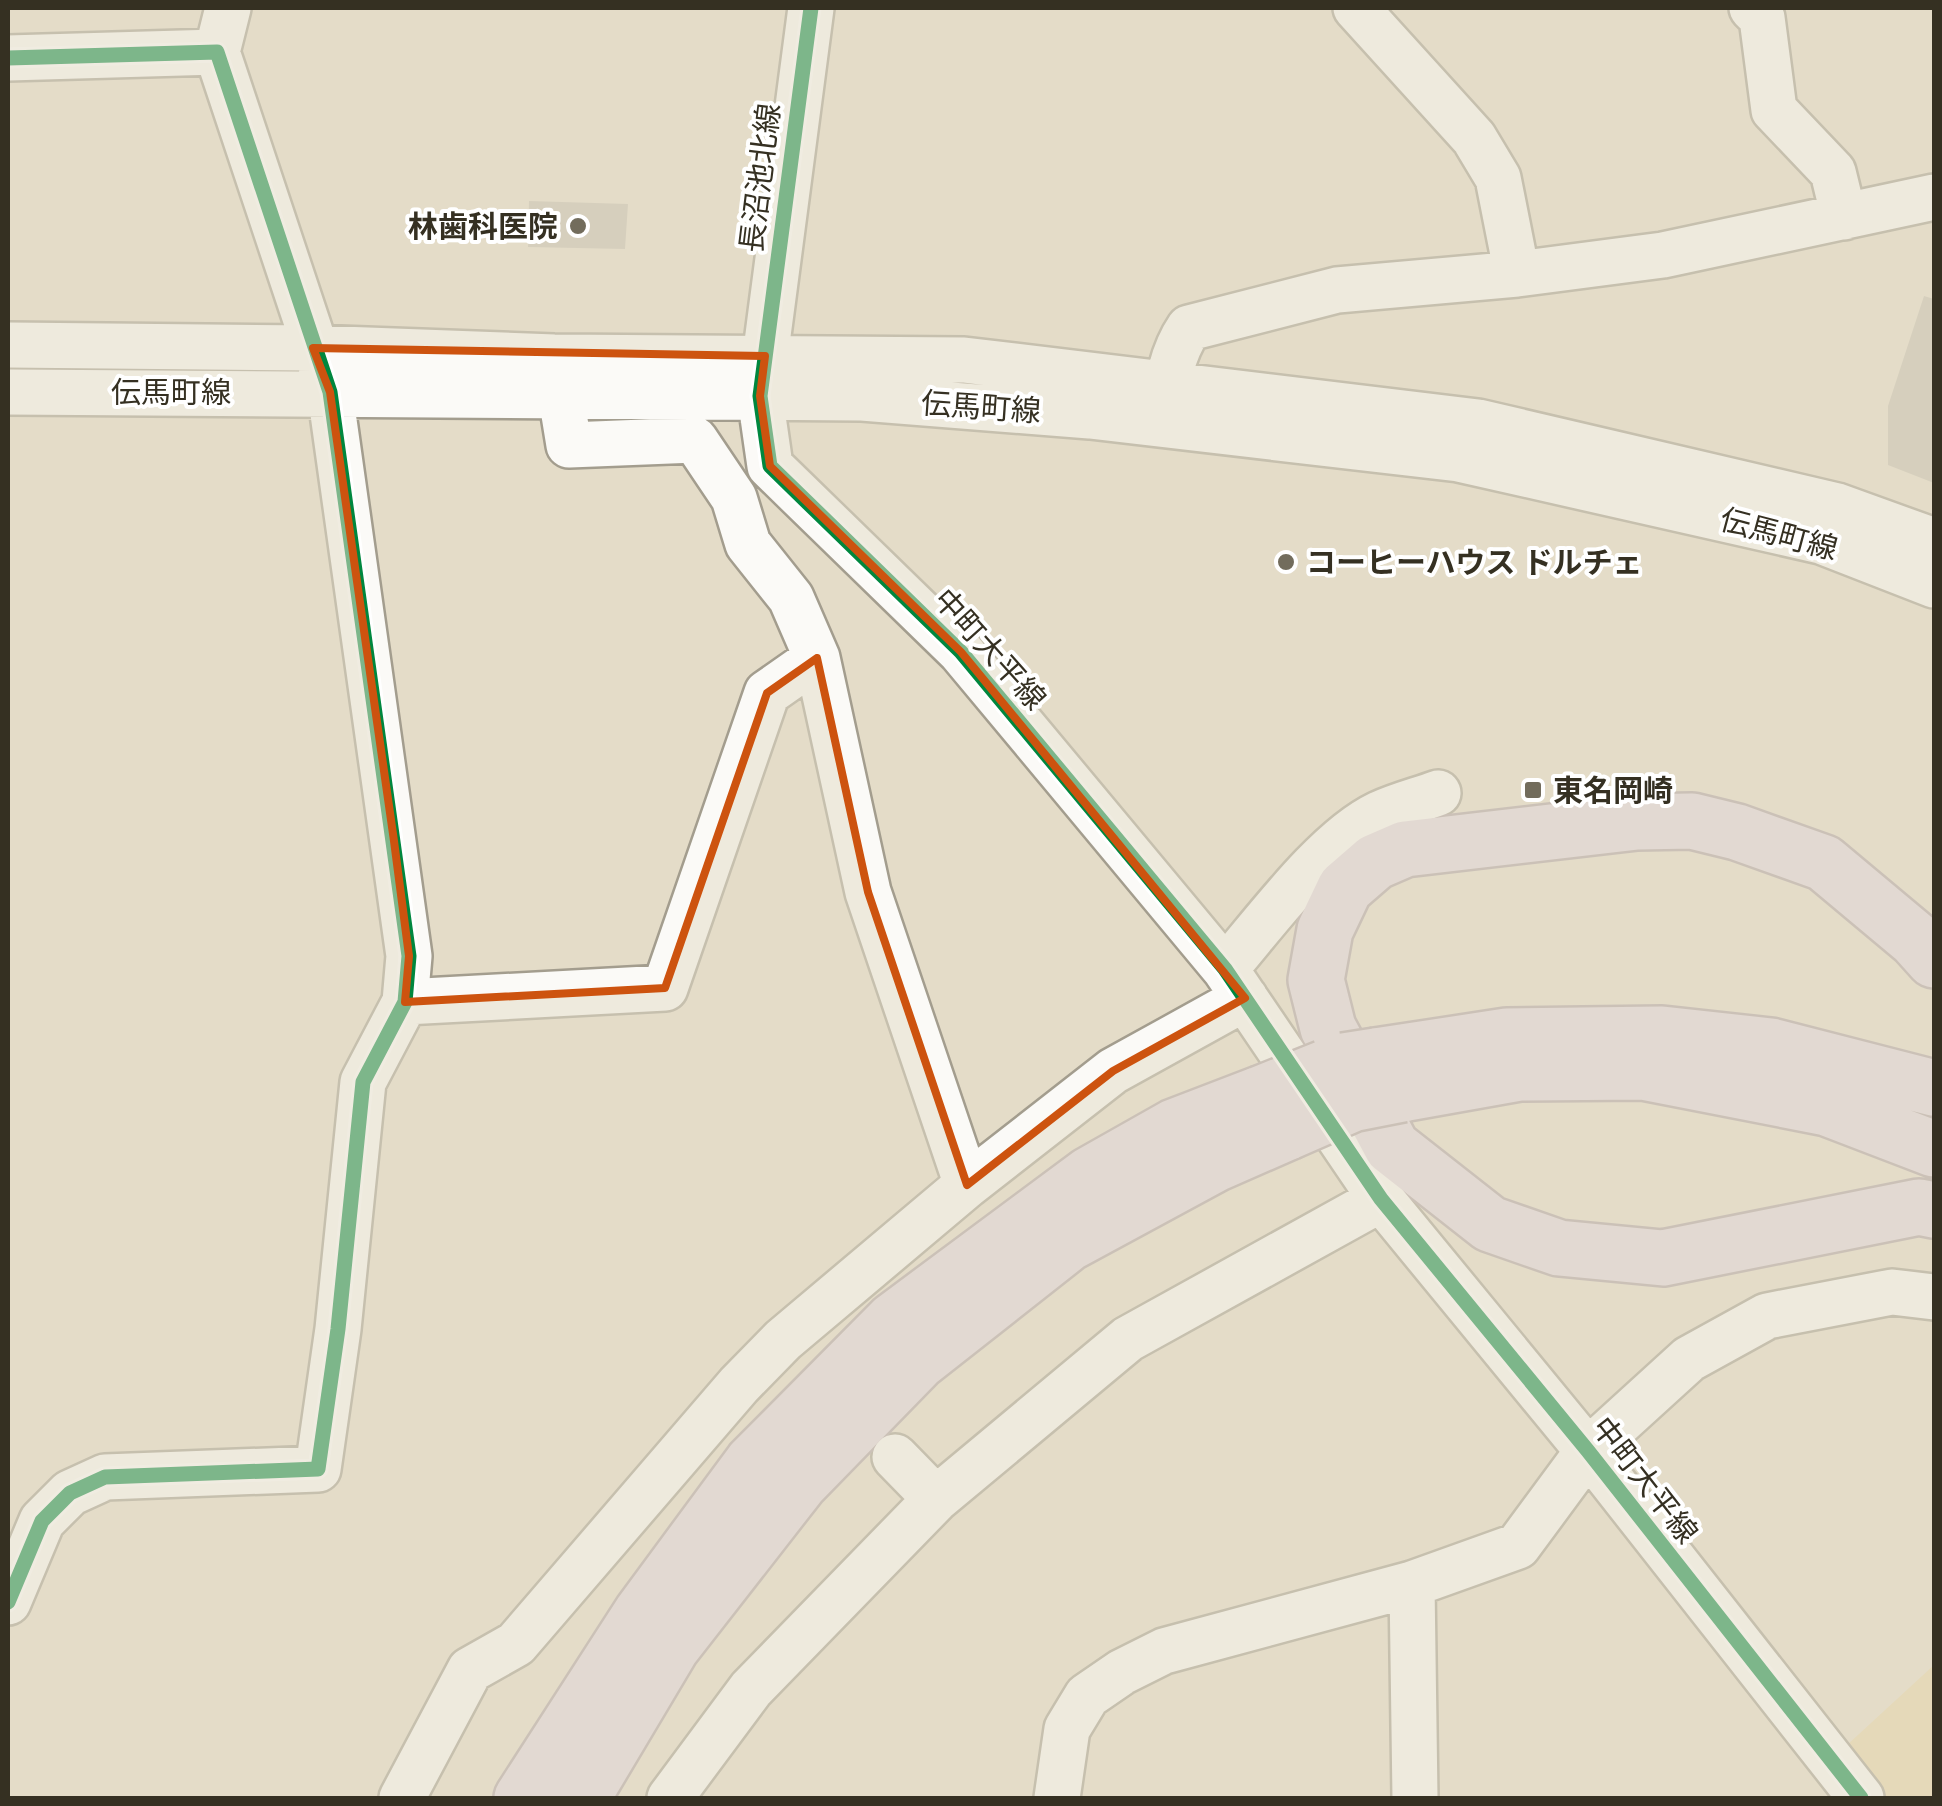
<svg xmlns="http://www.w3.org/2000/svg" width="1942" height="1806" font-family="Raleway,'Noto Sans JP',sans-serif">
<rect width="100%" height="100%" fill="#e4dcc8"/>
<path fill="#e7d5a6" d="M1934,1665V1798H1887L1846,1746Z"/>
<path fill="#c6bfb0" d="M529,201L628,204L625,249L528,247Z
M1924,296L1934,299V483L1888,465V406Z"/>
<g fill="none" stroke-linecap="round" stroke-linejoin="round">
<defs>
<path id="minor" d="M811,8L760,396L770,466L961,652L1225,969L1381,1199L1588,1451L1861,1798
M1356,8L1474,138L1498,178L1517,274
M1752,8L1762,18L1774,110L1833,172L1844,217
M217,52L228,8
M8,58L217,52L330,392L409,956L405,1002L363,1082L338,1329L318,1469L105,1477L70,1493L42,1521L8,1602
M8,345L313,348L554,357L964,360L1478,422L1837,506L1934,541
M8,392L862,398L1090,416L1459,459L1821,541L1934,585
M561,396L569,445L695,440L734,498L748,544L791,598L817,658L868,892L967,1185
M1164,412C1167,383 1172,353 1189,328L1337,290L1517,274L1663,255L1934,197
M1225,969C1265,923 1325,840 1379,814C1398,805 1419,800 1438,793
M405,1002L665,988L767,693L817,658
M895,1457L936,1499
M1412,1584L1415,1798
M402,1798L470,1670L516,1644L739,1385L783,1340L967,1185L1113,1071L1245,998
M670,1798L751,1689L936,1499L1128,1339L1381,1199
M1057,1798L1067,1729L1087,1696L1122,1672L1164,1651L1412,1584L1518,1546L1588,1451L1689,1359L1767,1316L1892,1292L1934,1297"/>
<path id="highway" d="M1934,960L1916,940L1824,863L1737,832L1692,821L1637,822L1405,849L1375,862L1345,888L1325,930L1316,980L1328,1028L1392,1147L1490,1224L1559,1248L1663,1258L1919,1207L1934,1210
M1376,1056L1507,1036L1662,1034L1771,1046L1934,1088
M1402,1094L1520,1073L1643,1072L1827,1108L1934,1149
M522,1798L642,1612L752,1463L894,1320L1089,1175L1174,1127L1260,1094
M582,1798L672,1647L800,1483L918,1362L1069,1243L1215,1164L1288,1132"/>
</defs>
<use href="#minor" stroke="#a39d8e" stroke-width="50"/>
<use href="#highway" stroke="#aea1a3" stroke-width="60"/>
<use href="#minor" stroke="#fbfaf7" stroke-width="45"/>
<use href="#highway" stroke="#e1d6de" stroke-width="55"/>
<defs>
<path id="highway-bridge" d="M1344,1061L1376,1056
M1260,1094L1325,1068
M1356,1103L1402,1094
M1288,1132L1352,1104"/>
</defs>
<use href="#highway-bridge" stroke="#aea1a3" stroke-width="60" stroke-linecap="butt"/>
<use href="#highway-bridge" stroke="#e1d6de" stroke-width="55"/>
<defs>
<path id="cycleway" d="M811,8L760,396L770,466L961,652L1225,969L1381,1199L1588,1451L1861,1798
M8,58L217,52L330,392L409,956L405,1002L363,1082L338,1329L318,1469L105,1477L70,1493L42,1521L8,1602"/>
</defs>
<use href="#cycleway" stroke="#fff" stroke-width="21"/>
<use href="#cycleway" stroke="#00873e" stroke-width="15"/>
</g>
<path d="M0 0H1942V1806H0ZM313,348L765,356L760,396L770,466L961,652L1245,998L1113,1071L967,1185L868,892L817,658L767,693L665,988L405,1002L409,956L394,841L330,392Z" fill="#e4dcc8" fill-opacity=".55" fill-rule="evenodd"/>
<path fill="none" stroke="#cd530f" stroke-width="8" stroke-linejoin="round" d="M313,348L765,356L760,396L770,466L961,652L1245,998L1113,1071L967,1185L868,892L817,658L767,693L665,988L405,1002L409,956L394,841L330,392Z"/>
<g fill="#726c5c" stroke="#fff" stroke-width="4">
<circle cx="578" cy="226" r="10"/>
<circle cx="1286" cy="562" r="10"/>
<rect x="1523" y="780" width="20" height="20" rx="5"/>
</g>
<g text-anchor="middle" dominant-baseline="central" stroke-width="8" stroke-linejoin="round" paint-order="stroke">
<g font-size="30" fill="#353022" stroke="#fff">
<text transform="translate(760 178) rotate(-83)">長沼池北線</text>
<text x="171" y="392">伝馬町線</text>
<text transform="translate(981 407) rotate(4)">伝馬町線</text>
<text transform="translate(1779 534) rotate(15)">伝馬町線</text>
<text transform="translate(990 649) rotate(48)">中町大平線</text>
<text transform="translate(1645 1480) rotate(52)">中町大平線</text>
</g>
<g font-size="30" font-weight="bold" fill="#353022" stroke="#fff" text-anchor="start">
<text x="558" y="226" text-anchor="end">林歯科医院</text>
<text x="1306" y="562">コーヒーハウス ドルチェ</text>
<text x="1553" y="790">東名岡崎</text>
</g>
</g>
<rect width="1942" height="1806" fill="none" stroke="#353022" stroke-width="20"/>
</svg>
